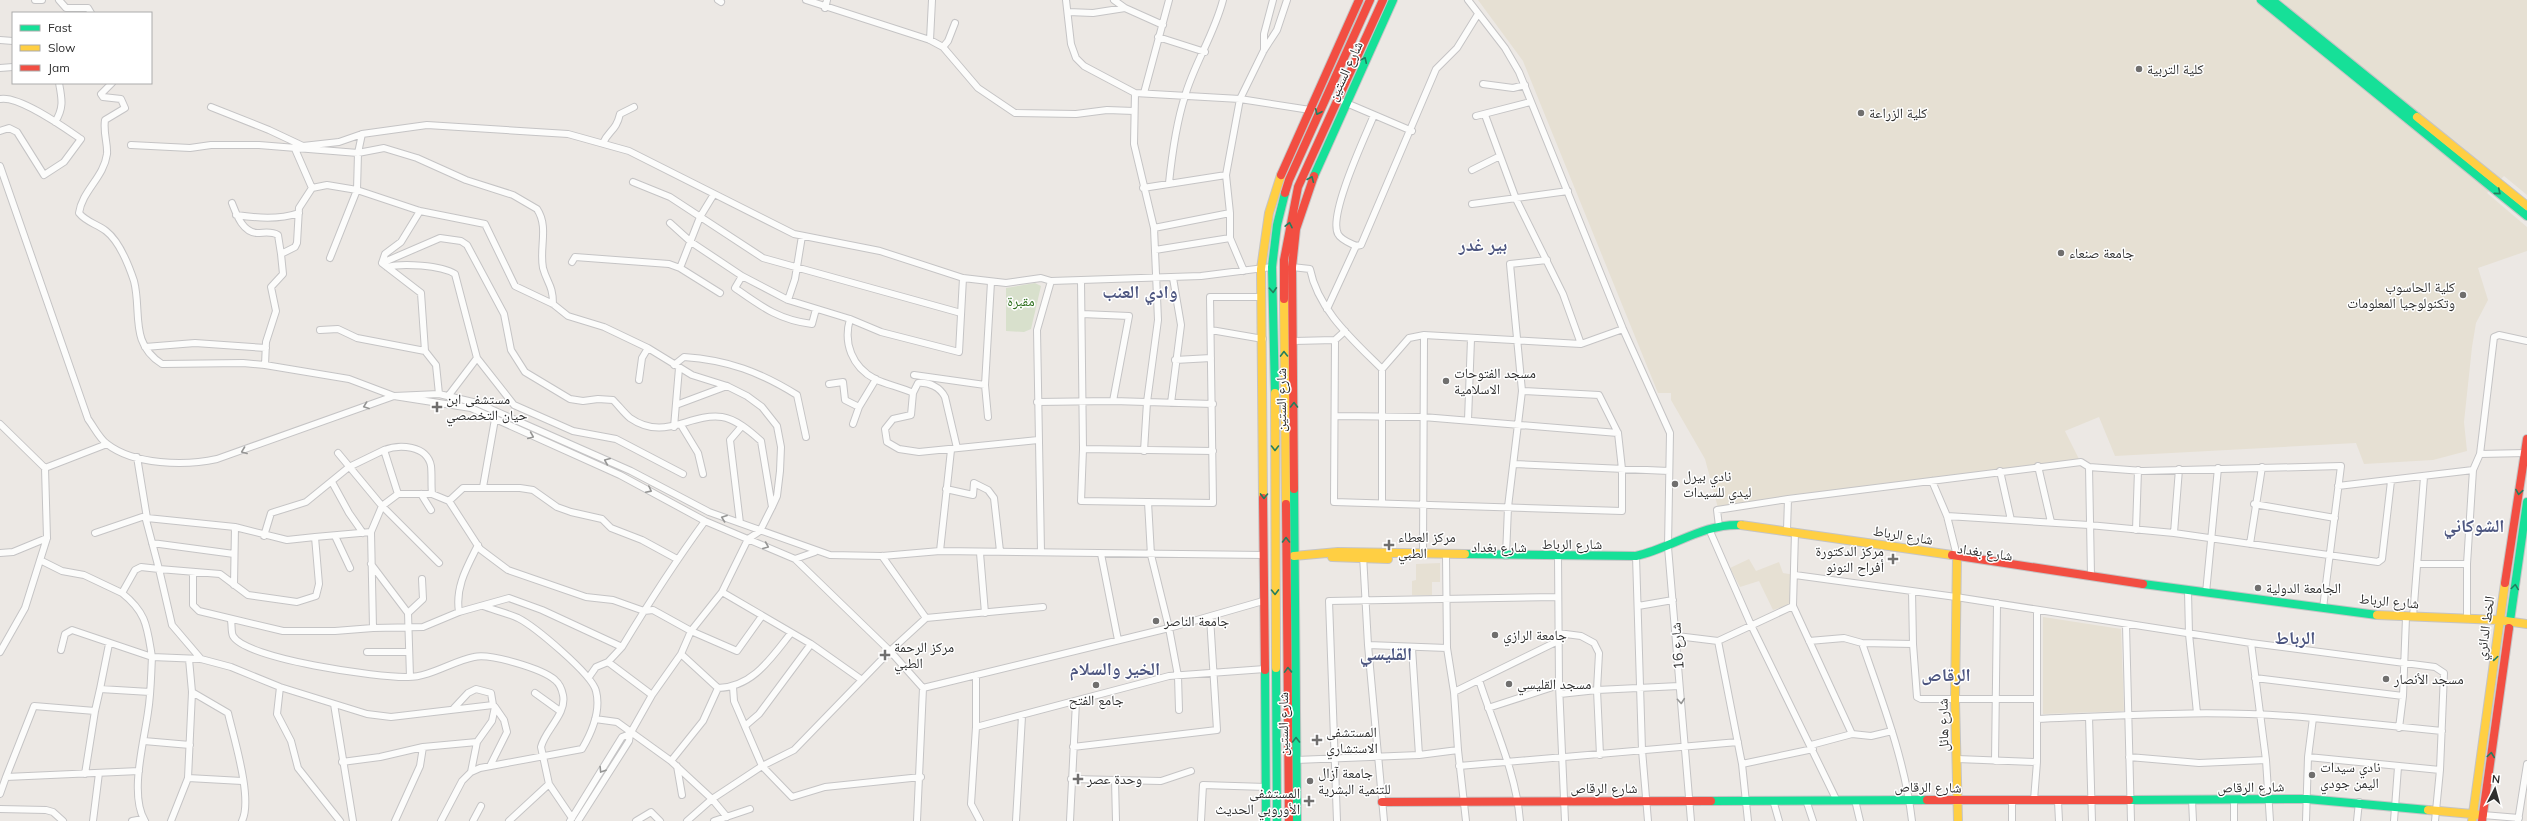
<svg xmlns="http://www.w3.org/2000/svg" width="2527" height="821" font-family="Mulish,'Noto Naskh Arabic',sans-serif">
<rect width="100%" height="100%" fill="#ece8e4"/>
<path fill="#e6e0d3" d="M1478,0H2527V195L2504,176L2487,193L2527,227V251L2478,268L2488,300L2476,323L2472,347L2464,422L2467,451L2433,460L2364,464L2356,443L2115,456L2099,417L2065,431L2079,459L1718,508L1705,459L1671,400V393H1658L1523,61Z
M1749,559L1756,571L1779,562L1783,573L1795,575L1794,603L1773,610L1759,581L1740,587L1730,568Z
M1440,563V582H1432V595H1412V581L1416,580V564Z
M2043,617L2121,629L2124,711L2043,714Z"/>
<path fill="#d8e0cc" d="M1035,283L1041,286L1031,329L1024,332L1006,331V288Z"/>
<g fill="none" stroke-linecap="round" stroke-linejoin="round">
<defs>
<path id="street" d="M35,0H42
M59,0L66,8H88L91,13
M718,0L721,2
M806,0L930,40L943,47L978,88L1015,113L1076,114L1107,110L1134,111
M1066,0L1071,44L1076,58L1084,66L1135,93L1240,99L1310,110
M1114,0L1125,8L1163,25
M1468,0L1505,48L1519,72L1623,329L1670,433L1668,547L1691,821
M825,8L827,0
M1068,12L1093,13L1125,8
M1158,37L1205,52
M0,40L13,41
M930,40L932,0
M943,47L948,41L955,23
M1264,50V34L1273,0
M0,68L13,67
M112,83L101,94L103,97L121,99L125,108L105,120C103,133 108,144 107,154C104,177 82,191 79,213C86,222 97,224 106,231C119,241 129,266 134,281C142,312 129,343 162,364L243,363L265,365L349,379L394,396L471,408L620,475L705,521L795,559L890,651L923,688L917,821
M1483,84L1513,88L1525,85
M1135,93L1134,144L1154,228L1158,320L1147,402L1144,451
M1144,93L1169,0
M0,99C19,95 65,128 81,139L64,162L44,175L17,132L9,128L0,131
M1344,102L1412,131
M211,107L269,130L303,146L339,142L362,134L427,125L568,134L629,151L794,234L880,251L963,278L1006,283L1041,278L1051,281L1201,276L1272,267
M1485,115L1516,199L1563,294L1581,344
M1476,116L1530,102
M55,122C64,108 62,99 59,83
M362,134L358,153L384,148L417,158L466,180L513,195L537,209C549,227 539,248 543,268C547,283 553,285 553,304
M603,143C609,130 616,131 620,114L634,107
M131,145L190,148L211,145H259L358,153L357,190L420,211L485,224L515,286L553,304L568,316L604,327L648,348L692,375L727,386L747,396L762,407L777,426L781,447L780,471L777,496L772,507L760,531L748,539L722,592L691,631L681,654L652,695L630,734
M295,149L312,188
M0,166L88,419C94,427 99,438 107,444C134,465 185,466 217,459L394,396L439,394L477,403L631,471L709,512L830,555L882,556L940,551L1264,555
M1472,170L1500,156
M633,182L670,197L763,258L961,313
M1169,183C1172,154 1176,124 1185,96C1194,64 1214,35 1223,0
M1143,188L1226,175
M714,194L700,217L680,268L720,293
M232,203C236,213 242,232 257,233C265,233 271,231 278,235L281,254
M1472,204L1568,191
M420,211L401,242L385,254L382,263L421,293L425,351L436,365L439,394
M1230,213V238L1244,271
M236,215C257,218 278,220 299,213
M670,223L691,242L742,276L788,300L850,319L881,332L959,352L963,278
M1154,228L1230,213L1226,175L1240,99L1264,50L1277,30L1287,0
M1356,246C1350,243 1341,240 1338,234C1328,215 1365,137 1374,115
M1155,250L1230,238
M572,262L575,257L669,264L680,268
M382,263L440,238L461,241L467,245L504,314L511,350L525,372L570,399L583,401L598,399L613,400C619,406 624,413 630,418C665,442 688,413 722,417C736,419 750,431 761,441L772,507
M387,267C402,263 441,265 455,274L477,358L514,405L573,431L616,439L683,474
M1292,267L1310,269C1318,310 1353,340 1382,369
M742,276L735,288C762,307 779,320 812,324L816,309
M1081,281L1083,449L1081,501L1213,503L1210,297H1262
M788,300L795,279L802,236
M1327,309L1356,246L1361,245L1436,69L1457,48L1478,14
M1082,314L1129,316L1113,401
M850,319C843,343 852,367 875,379C887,385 901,387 913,393L911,415L893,419L885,429L887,442L899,449L919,452L1038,440
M320,330L338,329L357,338L425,351
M1211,330L1263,339
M1335,340L1334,502L1622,511V469L1618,433L1599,395L1522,391
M1294,341L1335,340L1345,331
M145,347L195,343L266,348
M1175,360L1211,358
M265,365L266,342L276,311L271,287L283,274L281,254L295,247L297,243L299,208L312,188L327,185L357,190L330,258
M674,365L684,357C728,360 760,372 797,395L806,437
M914,375L985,385
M639,380L642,358L648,348
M829,384L843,382L845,400L859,407L876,379
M913,393L918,383C929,382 940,387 945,397L957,448
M449,395L477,358
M1037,402L1113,401L1213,404
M1171,403L1181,325L1173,278
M676,405L727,386
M1336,416L1423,417L1618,433
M988,417L985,385L991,282
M1468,420L1471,339
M0,424L45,468
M853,424L859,407
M681,425L698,453L703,474
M674,427L679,368
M1083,449L1213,451
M338,453L382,506L439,563
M2480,454L2525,453
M137,457L147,518L235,527
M1514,464L1669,471
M2038,466L2051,522
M2089,467L2143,471L2341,466L2323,608
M2000,471L2011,520
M1932,481L1947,516L1957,556
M332,482L349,513L363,533
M2338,486L2473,470
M483,487L495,419
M946,489L973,495L974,483L988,490L994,498L1000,551
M398,494L384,450C399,444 427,445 431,466C432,475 431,485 432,494
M421,494L431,510
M449,501L463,488H520L533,490L557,507L571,512L602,519L611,528L642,540L677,559
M1148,502L1151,555L1169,628L1178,676L1179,710
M1382,503V369L1409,338L1424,335L1581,344L1623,329
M2254,504L2335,518
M1947,516L2089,525L2174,533L2378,562L2382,559L2391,481
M705,521C675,562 648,604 622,647L542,610L509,598L459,612L423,627L373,628L371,532L382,506L398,494H432L449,501L480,549L508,570L586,597L613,600L644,611L653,610L691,631L737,651L762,616
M740,523L730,440L742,426
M1719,526L1717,510L1788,499L2081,462L2089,467L2091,575
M1709,529L1751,625L1836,799
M1787,530L1788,499
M2136,530L2138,470
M1795,532L1793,606L1852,734
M95,533L145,516L159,569L220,574L248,595L297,602L316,596L319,584L315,537L371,532
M2174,533L2179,469
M264,536L271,513L306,502L349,467L384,450
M335,536L350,568
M152,543L234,554
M2250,544L2262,467
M940,551L951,450
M1041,552L1037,330L1051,281
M0,553L13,552L47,538
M980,553L985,613
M1101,554L1118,640
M1363,555L1368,645L1384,821
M1423,555L1424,335
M1446,555L1447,648L1454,692L1458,750L1466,821
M882,556L926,618
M1506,556L1508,507L1522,391L1510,264L1547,260
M1558,556L1559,685L1565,821
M1636,556L1642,750L1648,821
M795,559L815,552
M40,560L62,571L84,575L122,593
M371,564L408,613L410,677
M2417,564H2467
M193,572V605L199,611L283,631H335L373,628
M1795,575L1956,597L2251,643L2435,667L2444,673L2440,770L2435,821
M234,585L235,527L287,540L315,537
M1912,591L1913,644L1917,697L1921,699H2037
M2188,591L2189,634L2197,713
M722,592L811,644L862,680
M2206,593L2218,468
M1638,606L1673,600
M459,612C455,587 467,567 478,545
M408,613L423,599L422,579
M2413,617L2424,477
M2467,619V564L2473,470L2480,454L2494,337L2499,335L2527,341
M231,621C232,625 231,632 233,636C246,659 379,678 408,677C430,677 453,661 474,657C490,653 543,669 555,680C560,684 562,690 563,695C567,714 545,730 541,747L549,784
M2126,625L2131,821
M1558,633L1581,636L1594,643L1599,653L1597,690L1600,755
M1677,636L1718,641L1793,606
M1718,641L1742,764L1748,821
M1809,641L1844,638L1862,643L1913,644
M1862,643C1882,701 1905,760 1912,821
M2251,643L2266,760L2270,821
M1368,645L1447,648
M622,647L608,662L652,695
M1412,648L1419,755
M61,650L65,634L72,630L152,657C147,627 147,613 122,593L135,570L141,567L159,569L172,625L201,659
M0,652L25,608L47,538L45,468L107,444
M367,652H409
M681,654L718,688C753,687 771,658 791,633
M976,675V727L971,804L980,821
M589,677L596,667L608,662
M2255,678L2403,696
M1479,680C1494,727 1516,772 1520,821
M280,687L277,714L291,741L298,768L340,821
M733,687L734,701L762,766L792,797L825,787L921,777
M923,688L1169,628L1263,601
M100,689L109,644
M192,692L228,713C234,739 253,799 242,821
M1454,692L1558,641
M535,693L560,711
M1560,694L1597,690L1679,686
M334,704L353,821
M454,708L468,693L476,689L491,693L493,705
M1488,708L1559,685
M95,711L100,689L150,692
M2089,717L2092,821
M595,719L617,722L671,761L712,799L727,817
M2037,719C2129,715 2221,709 2313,718
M745,726L759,714L811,644
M976,727L1169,676L1265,669
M2399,728L2403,696L2406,617
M144,741L190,745
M1811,745L1852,734L1871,736L1892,731
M1073,747L1217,730L1210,617
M2129,757L2199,763L2266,760
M2308,757L2440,770
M1957,759L2037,762
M1296,760L1419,755L1458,750
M671,761L703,721L718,688
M1995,761L1997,603
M342,762L380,757L423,747L477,742
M1742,764L1813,749
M490,766L507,732L504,720L495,707
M677,766L682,795
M1459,766L1738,742
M471,772L480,768L582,749C592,732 601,710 596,691C592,674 534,626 518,618C507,613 494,610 483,606
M85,774L95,711L34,706L6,777L139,771
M188,778L242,781
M1071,779L1161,781L1191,771
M1115,780L1116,821
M0,794L6,777
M1773,800L1779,821
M1806,800L1813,821
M1855,800L1860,821
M2034,800L2037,762V610
M2192,800L2193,821
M2012,801V821
M2058,801L2059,821
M0,809L46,810L53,812L63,821
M2483,815L2519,818
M93,821L99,773
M132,821L143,819
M145,821C129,795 144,742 148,712C151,694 151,675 152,657L201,659L231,667L280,687L367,714L391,717L493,705L495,707L492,721L477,742L471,772L462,781L441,821
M171,821L188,778L192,692L189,659
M395,821L420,766L423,747
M473,821L481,806
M509,821L549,784L572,818
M570,821L622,737L630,734L629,741L578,821
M636,821L651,812L660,821
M687,821L712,799L762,766L794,750L890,651L926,618L1043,607
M714,821L750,809
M1016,821L1022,716
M1070,821L1076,702
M1201,821L1203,785L1266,787
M1337,821L1329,601L1558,597
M2234,821V800
M2306,821L2308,757L2313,718L2442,731
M2357,821L2359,802
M2394,821L2398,767
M2518,821L2527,764"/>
<path id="fast" d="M2261,0L2527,216
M2272,0L2417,117
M1314,176L1393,0
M1275,393L1272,267L1277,225L1285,193
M1294,489L1297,821
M1465,554L1636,556C1672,548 1703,523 1741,525
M2143,584L2377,615
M2509,628L2527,502
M1276,668L1277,821
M1265,670L1266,821
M2129,800L2307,799L2428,810
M1711,801L1927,800"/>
<path id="slow" d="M2417,117L2527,206
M1284,299L1286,504
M1275,393L1276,668
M1263,498L1261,269L1269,213L1281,175
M1741,525L1952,555
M1294,556L1338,552L1465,554
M1957,556L1955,700L1958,821
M1332,557L1388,559
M2377,615L2499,620L2527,624
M2428,810L2483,815
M2472,821L2505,583"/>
<path id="jam" d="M1281,175L1359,0
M1285,193L1289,180L1370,0
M1284,299V260L1298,187L1383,0
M1294,489L1292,267L1296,229L1314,176
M1263,498L1265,670
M1286,504L1289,821
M1952,555L2143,584
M2505,583L2527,439
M1927,800H2129
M1382,802L1711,801
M2482,821L2509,628"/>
</defs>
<use href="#street" stroke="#c5c4c5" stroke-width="8"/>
<use href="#fast" stroke="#c5c4c5" stroke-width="10"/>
<use href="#slow" stroke="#c5c4c5" stroke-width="10"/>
<use href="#jam" stroke="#c5c4c5" stroke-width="10"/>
<use href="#street" stroke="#fcfcfb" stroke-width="6"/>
<use href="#fast" stroke="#16e098" stroke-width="8"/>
<use href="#slow" stroke="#ffcf43" stroke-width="8"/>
<use href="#jam" stroke="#f24e42" stroke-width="8"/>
</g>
<defs><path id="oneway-chevron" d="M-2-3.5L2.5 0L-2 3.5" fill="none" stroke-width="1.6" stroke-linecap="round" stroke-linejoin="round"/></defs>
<g stroke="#237e5e">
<use href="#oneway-chevron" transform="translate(1364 60) rotate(-65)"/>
<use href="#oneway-chevron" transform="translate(1318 112) rotate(115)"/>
<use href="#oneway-chevron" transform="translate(1311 179) rotate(-67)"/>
<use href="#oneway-chevron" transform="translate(2498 192) rotate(40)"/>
<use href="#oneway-chevron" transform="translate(1289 225) rotate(-78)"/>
<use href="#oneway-chevron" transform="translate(1273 290) rotate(87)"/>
<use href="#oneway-chevron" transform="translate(1284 354) rotate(-91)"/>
<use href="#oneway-chevron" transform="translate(1294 405) rotate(-90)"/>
<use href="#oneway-chevron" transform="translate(1275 448) rotate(90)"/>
<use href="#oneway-chevron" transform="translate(2519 492) rotate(99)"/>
<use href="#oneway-chevron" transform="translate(1264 496) rotate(91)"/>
<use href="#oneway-chevron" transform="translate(1286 540) rotate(-90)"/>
<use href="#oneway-chevron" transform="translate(2515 587) rotate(-82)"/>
<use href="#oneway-chevron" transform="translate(1275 592) rotate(89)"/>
<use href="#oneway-chevron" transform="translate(2494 658) rotate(98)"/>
<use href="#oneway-chevron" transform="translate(1288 670) rotate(-92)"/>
<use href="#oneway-chevron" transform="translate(1296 740) rotate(-90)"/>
<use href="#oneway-chevron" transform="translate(2491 755) rotate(-82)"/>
</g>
<g stroke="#959594">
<use href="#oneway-chevron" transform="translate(366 406) rotate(160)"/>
<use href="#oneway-chevron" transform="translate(531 436) rotate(23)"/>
<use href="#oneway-chevron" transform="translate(244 451) rotate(159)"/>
<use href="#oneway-chevron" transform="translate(607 461) rotate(-157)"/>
<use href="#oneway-chevron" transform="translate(649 490) rotate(27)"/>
<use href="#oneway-chevron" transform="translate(724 518) rotate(-160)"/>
<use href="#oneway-chevron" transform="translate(766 546) rotate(23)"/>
<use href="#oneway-chevron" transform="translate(1681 701) rotate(85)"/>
<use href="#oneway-chevron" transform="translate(602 770) rotate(122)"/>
</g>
<g fill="#706f6e" stroke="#fff" stroke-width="1.5">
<circle cx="2139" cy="69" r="4"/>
<circle cx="1861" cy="113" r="4"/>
<circle cx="2061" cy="253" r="4"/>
<circle cx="2463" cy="295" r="4"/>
<circle cx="1446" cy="381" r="4"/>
<path d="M435 401h4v4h4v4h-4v4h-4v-4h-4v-4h4z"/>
<circle cx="1675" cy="484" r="4"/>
<path d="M1387 539h4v4h4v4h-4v4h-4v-4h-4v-4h4z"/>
<path d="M1891 553h4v4h4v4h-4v4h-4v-4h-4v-4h4z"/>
<circle cx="2258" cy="588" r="4"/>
<circle cx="1156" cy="621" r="4"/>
<circle cx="1495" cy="635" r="4"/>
<path d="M883 649h4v4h4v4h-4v4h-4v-4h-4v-4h4z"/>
<circle cx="2386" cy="679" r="4"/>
<circle cx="1509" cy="684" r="4"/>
<circle cx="1096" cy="685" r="4"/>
<path d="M1315 734h4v4h4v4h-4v4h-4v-4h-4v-4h4z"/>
<circle cx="2312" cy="775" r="4"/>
<path d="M1076 773h4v4h4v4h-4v4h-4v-4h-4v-4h4z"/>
<circle cx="1310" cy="781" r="4"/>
<path d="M1307 795h4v4h4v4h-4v4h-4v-4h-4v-4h4z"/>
</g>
<g text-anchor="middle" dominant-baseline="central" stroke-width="3" stroke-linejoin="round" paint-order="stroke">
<g font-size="14" fill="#2e2e2e" stroke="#fff" text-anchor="start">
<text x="2147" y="69">كلية التربية</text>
<text x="1869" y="113">كلية الزراعة</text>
<text x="2069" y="253">جامعة صنعاء</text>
<text x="2455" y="287" text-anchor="end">كلية الحاسوب<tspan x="2455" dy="16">وتكنولوجيا المعلومات</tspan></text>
<text x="1454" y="373">مسجد الفتوحات<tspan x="1454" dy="16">الاسلامية</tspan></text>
<text x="446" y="399">مستشفى ابن<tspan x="446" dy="16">حيان التخصصي</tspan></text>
<text x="1683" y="476">نادي بيرل<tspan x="1683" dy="16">ليدي للسيدات</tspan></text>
<text x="1398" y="537">مركز العطاء<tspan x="1398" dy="16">الطبي</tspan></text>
<text x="1884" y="551" text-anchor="end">مركز الدكتورة<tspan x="1884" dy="16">أفراح النونو</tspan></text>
<text x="2266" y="588">الجامعة الدولية</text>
<text x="1164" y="621">جامعة الناصر</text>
<text x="1503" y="635">جامعة الرازي</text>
<text x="894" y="647">مركز الرحمة<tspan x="894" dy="16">الطبي</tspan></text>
<text x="2394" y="679">مسجد الأنصار</text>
<text x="1517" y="684">مسجد القليسي</text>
<text x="1096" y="700" text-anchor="middle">جامع الفتح</text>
<text x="1326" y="732">المستشفى<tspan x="1326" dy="16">الاستشاري</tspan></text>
<text x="2320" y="767">نادي سيدات<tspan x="2320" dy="16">اليمن جودي</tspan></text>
<text x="1318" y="773">جامعة آزال<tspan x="1318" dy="16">للتنمية البشرية</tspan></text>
<text x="1087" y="779">وحدة عصر</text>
<text x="1300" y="793" text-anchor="end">المستشفى<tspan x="1300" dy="16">الأوروبي الحديث</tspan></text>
</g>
<g font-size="14" fill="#2e2e2e" stroke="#fff">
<text transform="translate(1345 71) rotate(-65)">شارع الستين</text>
<text transform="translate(1281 400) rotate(-90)">شارع الستين</text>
<text transform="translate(1903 535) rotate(9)">شارع الرباط</text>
<text x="1572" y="544">شارع الرباط</text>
<text x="1499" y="547">شارع بغداد</text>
<text transform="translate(1985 552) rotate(8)">شارع بغداد</text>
<text transform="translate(2389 601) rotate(5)">شارع الرباط</text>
<text transform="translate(2485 628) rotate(-82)">الخط الدائري</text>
<text transform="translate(1677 646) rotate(-94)">شارع 16</text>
<text transform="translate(1283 724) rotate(-90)">شارع الستين</text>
<text transform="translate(1943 725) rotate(-91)">شارع هائل</text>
<text transform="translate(1928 787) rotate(1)">شارع الرقاص</text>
<text transform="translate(2251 787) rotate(-1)">شارع الرقاص</text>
<text x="1604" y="788">شارع الرقاص</text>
</g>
<g font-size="14" fill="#2c6e1b" stroke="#fff">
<text x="1021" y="301">مقبرة</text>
</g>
<g font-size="18" font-weight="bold" fill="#4d5680" stroke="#fff">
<text x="1483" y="244">بير غدر</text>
<text x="1140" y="291">وادي العنب</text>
<text x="2474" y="525">الشوكاني</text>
<text x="2295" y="637">الرباط</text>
<text x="1386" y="653">القليسي</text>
<text x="1115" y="668">الخير والسلام</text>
<text x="1946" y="674">الرقاص</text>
</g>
</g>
<rect x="12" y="12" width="140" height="72" fill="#ffffff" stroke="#ababab"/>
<rect x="20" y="25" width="20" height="6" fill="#16e098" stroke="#ababab"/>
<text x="48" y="32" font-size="12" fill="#2e2e2e">Fast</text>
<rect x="20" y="45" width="20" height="6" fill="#ffcf43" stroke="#ababab"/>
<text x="48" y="52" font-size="12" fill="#2e2e2e">Slow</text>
<rect x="20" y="65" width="20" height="6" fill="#f24e42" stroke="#ababab"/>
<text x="48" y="72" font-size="12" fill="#2e2e2e">Jam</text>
<g transform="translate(2495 789) rotate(6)" stroke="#ffffff" stroke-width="3" paint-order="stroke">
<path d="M0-3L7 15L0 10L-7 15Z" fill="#2e2e2e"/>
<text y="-6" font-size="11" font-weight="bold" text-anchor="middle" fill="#2e2e2e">N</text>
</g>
</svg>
